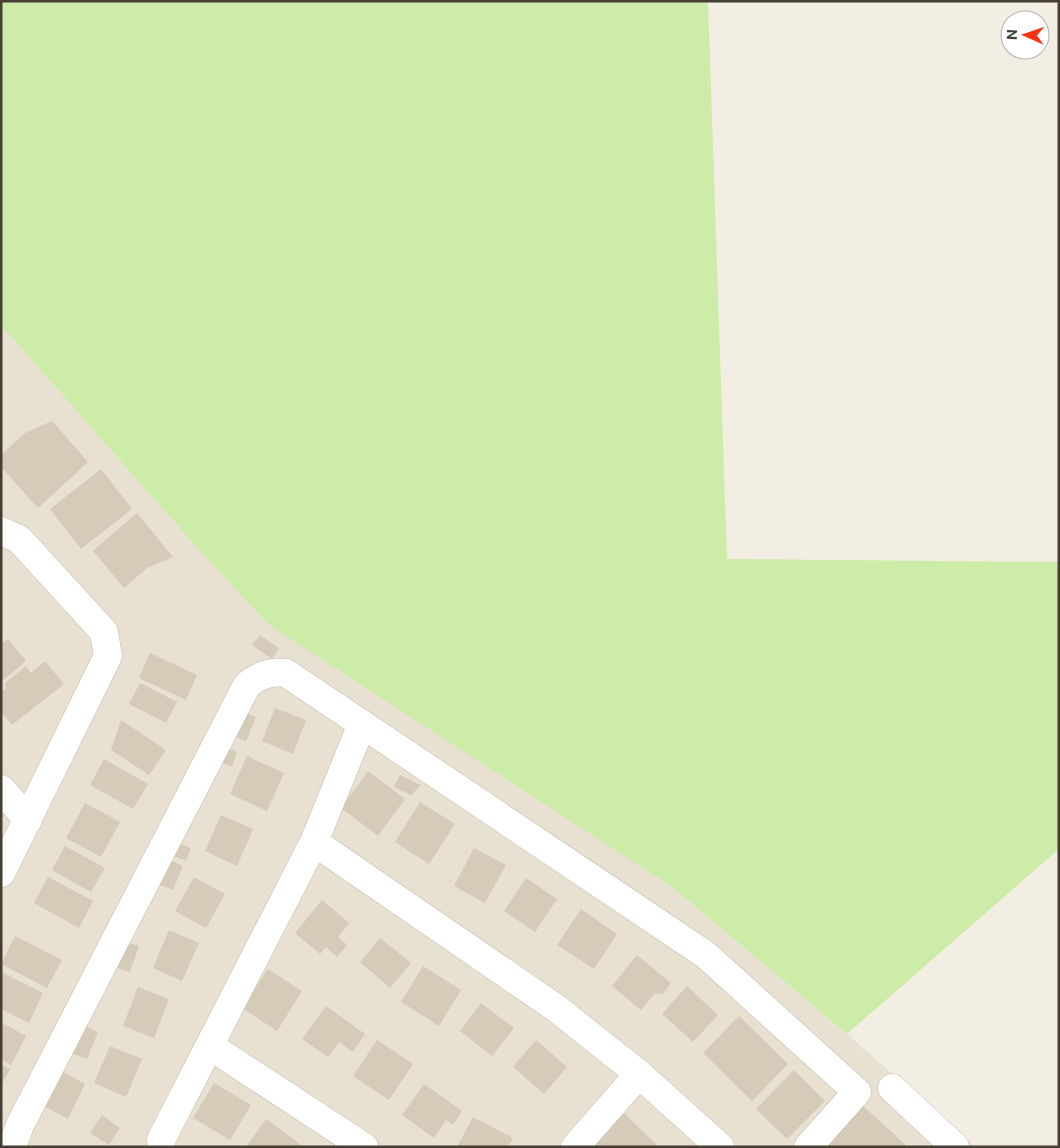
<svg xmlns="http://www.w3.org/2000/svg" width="1060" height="1148" font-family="'Public Sans',sans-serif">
<rect width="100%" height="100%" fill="#f3eee3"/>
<path fill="#e8e0d1" d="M1,325L192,542L672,887L847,1034L976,1147H1Z"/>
<path fill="#cdeca8" d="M1,1H708L727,559L1059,562V849L847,1034L672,887L269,625L192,542L1,325Z"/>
<path fill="#d6cab8" d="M52,421L88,462L38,508L1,467V455L25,433Z
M101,469L132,509L81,549L50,509Z
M137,513L173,557L147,568L124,588L93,551Z
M260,635L279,648L272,659L252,645Z
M8,639L26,661L1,682V644Z
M150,653L197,675L186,700L139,678Z
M45,661L64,684L12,725L1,712V691L6,688L5,683L26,666L31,673Z
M140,683L177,702L166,723L129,704Z
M275,708L306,720L293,754L262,741Z
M244,712L256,717L246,741L234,736Z
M121,720L166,750L149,775L111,750Z
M227,748L237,752L232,766L222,763Z
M247,756L284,773L267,811L230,794Z
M104,759L148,784L133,809L90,785Z
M368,771L405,799L378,836L341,808Z
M400,775L421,785L411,795L394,787Z
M420,802L455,824L429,864L395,842Z
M85,803L120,822L101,857L66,838Z
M221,815L253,829L237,866L205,851Z
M179,843L191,848L186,861L174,856Z
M65,846L105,868L91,892L52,870Z
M474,848L506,865L485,903L454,886Z
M170,860L183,866L173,890L160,885Z
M48,877L93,901L79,928L34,903Z
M194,877L225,894L206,928L175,911Z
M526,878L557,899L535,932L504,911Z
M322,900L349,923L338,937L347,945L337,957L326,947L320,954L295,933Z
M581,909L617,934L594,969L557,945Z
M169,930L199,943L182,981L153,968Z
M15,936L62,960L47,988L1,964Z
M380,938L411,963L390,988L360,962Z
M125,942L139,946L130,972L117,968Z
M637,955L671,983L663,994L655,993L641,1010L612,986Z
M423,966L461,990L439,1026L401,1002Z
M268,969L302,991L277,1031L242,1008Z
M1,972L43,993L29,1023L1,1009Z
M687,986L718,1015L693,1042L662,1014Z
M138,987L169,999L154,1038L123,1026Z
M481,1003L514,1028L492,1056L460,1031Z
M326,1006L365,1034L353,1052L339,1042L328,1057L302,1039Z
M739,1016L788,1064L752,1101L703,1053Z
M1,1022L26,1036L11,1065L1,1060Z
M85,1026L98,1032L87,1059L73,1054Z
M377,1040L413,1064L389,1100L353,1076Z
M536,1040L567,1067L544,1094L513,1067Z
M110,1046L142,1059L126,1097L94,1083Z
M1,1065L10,1069L1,1086Z
M54,1067L85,1084L68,1119L36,1102Z
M794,1070L825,1101L787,1139L756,1109Z
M214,1083L251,1105L230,1140L193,1118Z
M424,1084L462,1111L453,1125L446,1120L434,1138L402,1115Z
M860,1103L908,1147H826Z
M624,1113L659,1147H593Z
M102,1115L120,1128L109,1145L90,1133Z
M473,1117L513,1138L508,1147H457Z
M266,1119L304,1147H246Z"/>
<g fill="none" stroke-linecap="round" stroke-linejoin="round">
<defs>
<path id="minor" d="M1,531L19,539L104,632L108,656L1,873
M1,789L28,820
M314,842L556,1008L639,1074L720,1147
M210,1046L364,1147
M892,1088L955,1147
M161,1140L314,842L362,724
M12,1147L20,1125L247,685C260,675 270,671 286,673L706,955L857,1092L808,1147
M575,1147L639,1074"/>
</defs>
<use href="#minor" stroke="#c2b9a8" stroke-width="29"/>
<use href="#minor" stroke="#fff" stroke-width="28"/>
</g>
<rect width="1060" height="1148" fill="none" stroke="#463e33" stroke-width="5"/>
<g transform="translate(1025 35) rotate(272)"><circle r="24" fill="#ffffff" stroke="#b5b2ad"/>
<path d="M0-4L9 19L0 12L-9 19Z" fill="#ff310e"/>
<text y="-8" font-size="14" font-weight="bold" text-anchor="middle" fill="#463e33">N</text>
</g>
</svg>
